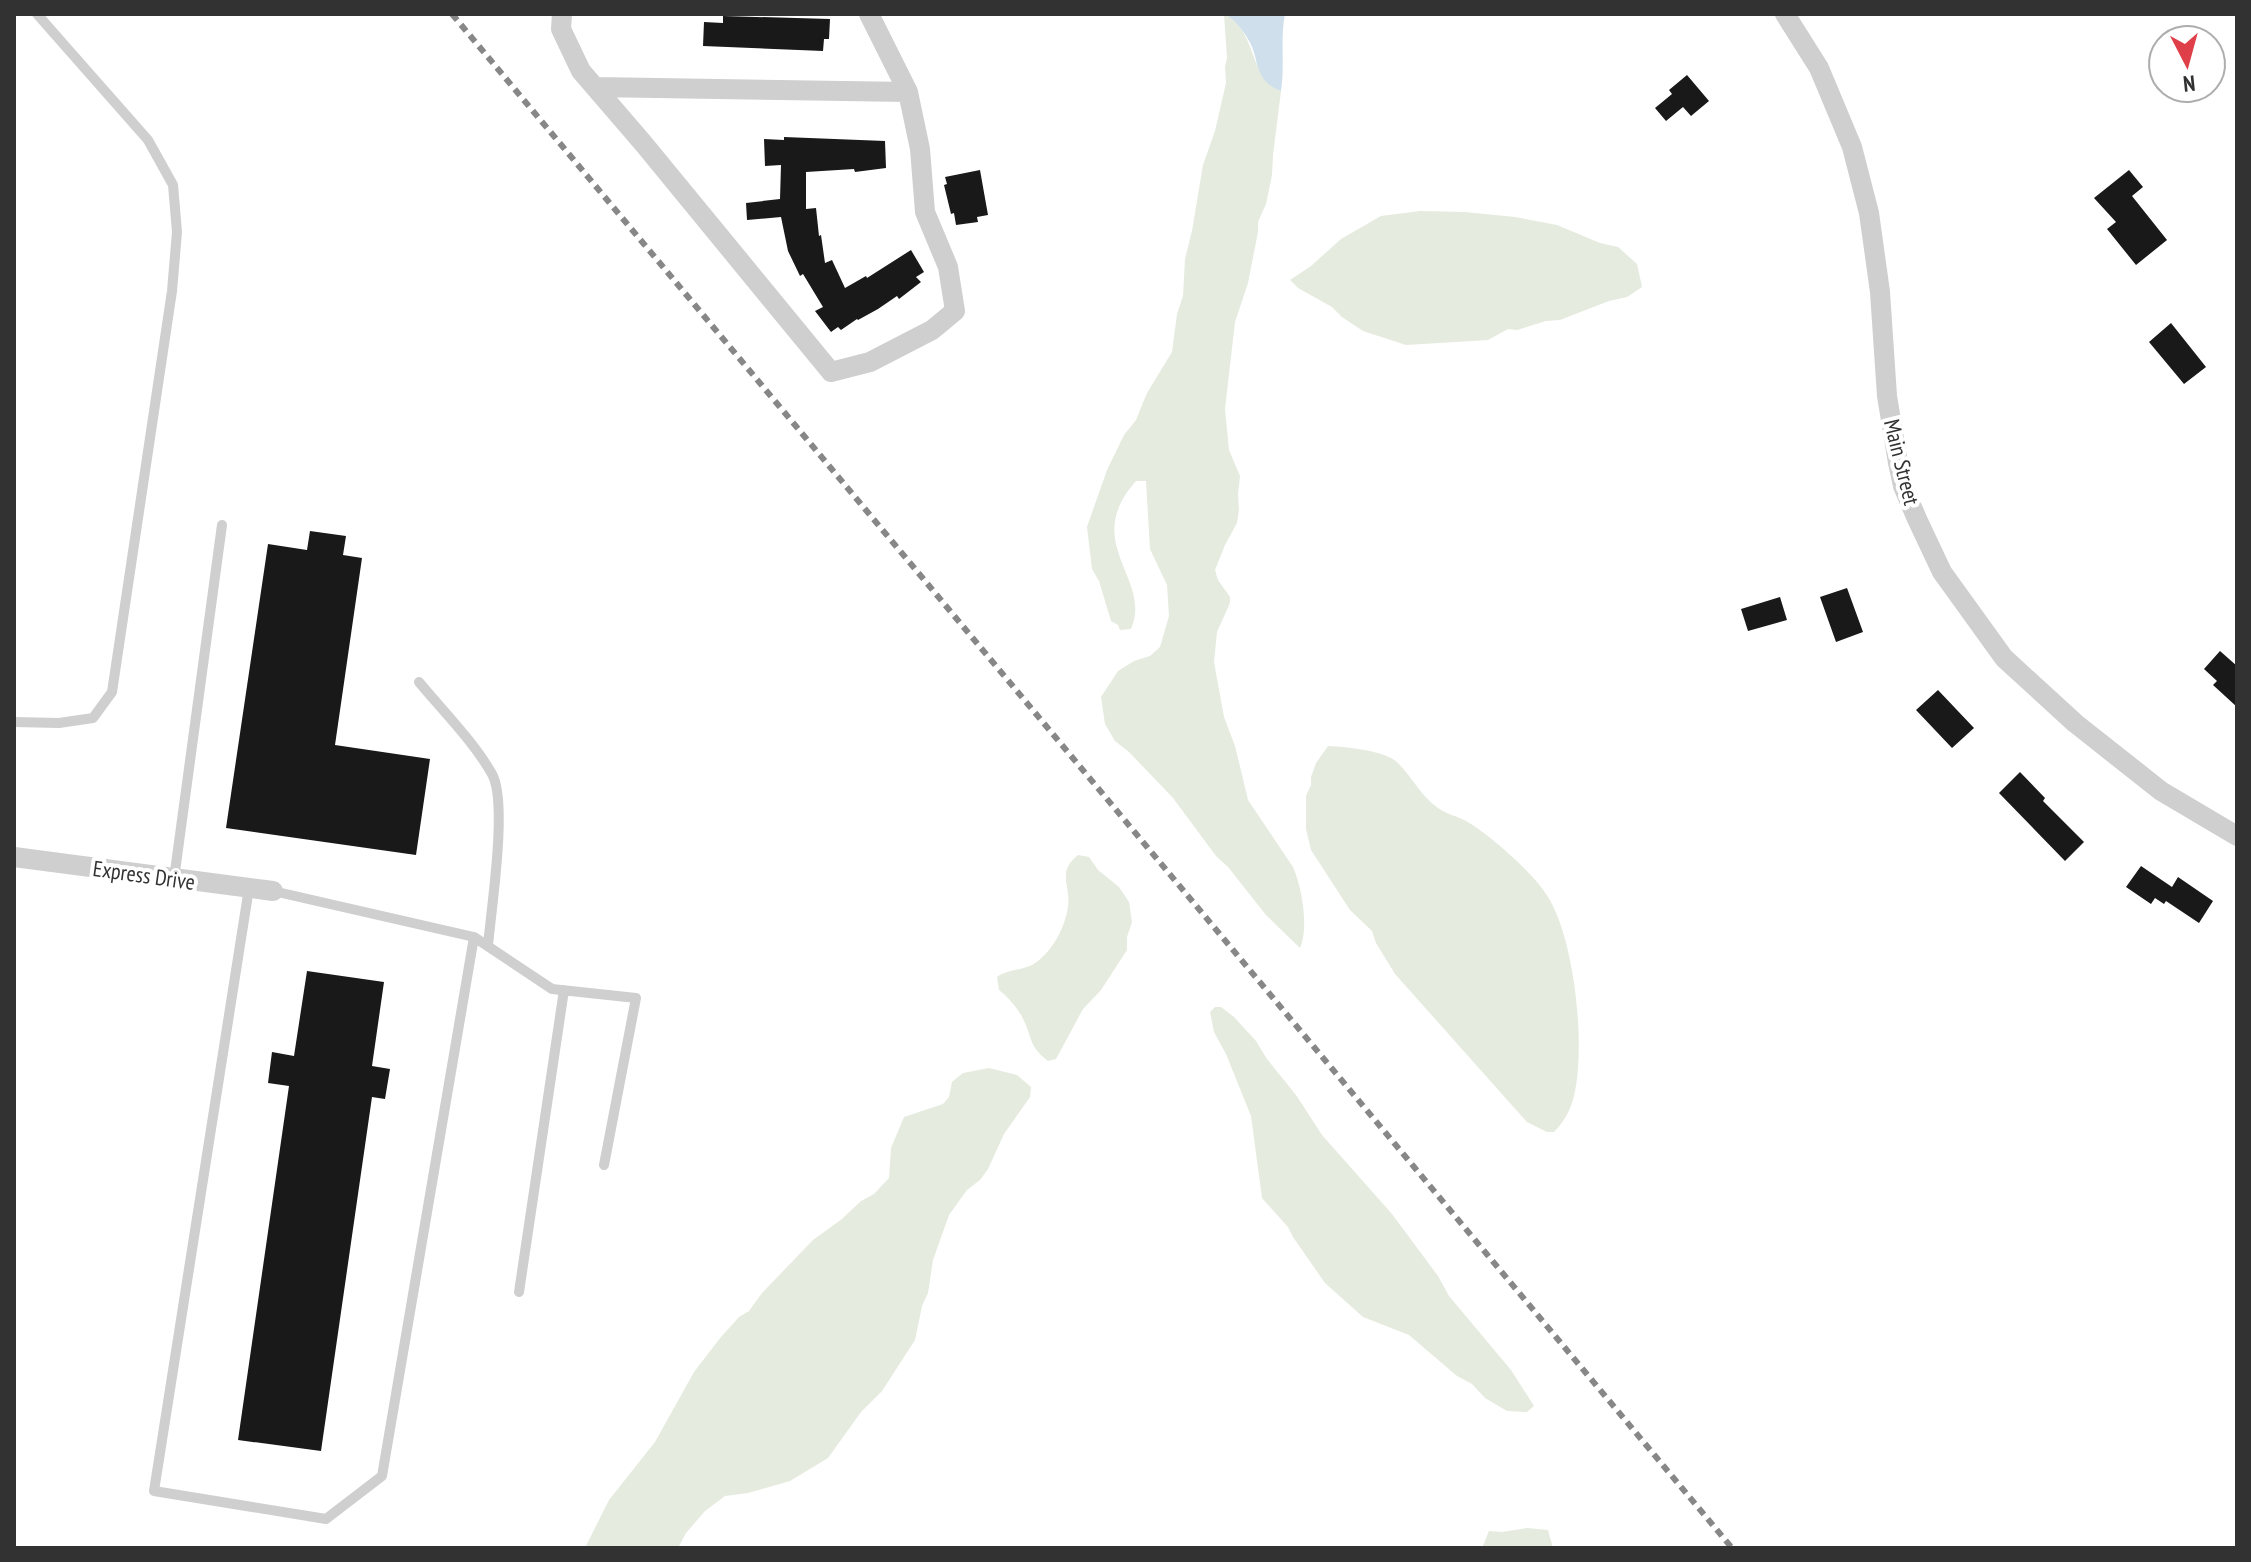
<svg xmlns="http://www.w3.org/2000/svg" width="2251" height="1562" font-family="'PT Sans Narrow',sans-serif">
<rect width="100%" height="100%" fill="#fff"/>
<path fill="#e5ebde" d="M1224,14C1258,30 1247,77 1281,91L1273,155L1272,175L1266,204L1258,222V232L1248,283L1235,322L1225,409L1229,450L1240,476L1238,494L1239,510L1237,523L1225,545L1215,570L1218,580L1230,597V603L1217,632L1214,662L1224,717L1235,746L1248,800L1293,867C1302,887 1309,928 1300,948L1266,915L1228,867L1216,856L1173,798L1129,752L1115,741L1105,724L1101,697L1118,671L1134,661L1150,656L1160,647L1169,616L1167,585L1150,549L1146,481H1136C1080,544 1153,578 1131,629L1120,630L1118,625L1111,621L1099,581L1092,569L1087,527L1107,470L1124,435L1136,420L1147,393L1172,352L1177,314L1183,296L1185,259L1192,231L1203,165L1215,131L1226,83L1225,66L1227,58Z
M1420,211L1465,212L1515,217L1557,225L1600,243L1618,247L1637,264L1642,287L1627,297L1609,301L1560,320L1546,321L1517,330L1508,329L1488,340L1406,345L1363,331L1342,317L1332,307L1298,288L1290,280L1311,266L1341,239L1381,216Z
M1328,746C1346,747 1385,750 1398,763C1412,777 1421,796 1438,808C1446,814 1457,816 1466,821C1490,835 1531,871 1546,894C1575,936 1586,1047 1574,1096C1571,1109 1564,1122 1554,1132H1547L1527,1122L1395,974L1376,943L1372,931L1350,910L1311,850L1306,829V796L1311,785V777L1316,763Z
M1078,855L1089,857L1098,870L1119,887L1129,902L1132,922L1127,937V950L1101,990L1083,1009L1056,1059L1048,1061C1027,1045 1033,1036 1021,1015C1015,1005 1008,997 999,990L997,977C1010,968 1026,971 1038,961C1054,948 1065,927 1068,907C1071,884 1056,873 1078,855Z
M1215,1007H1221L1234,1017L1256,1041L1267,1059L1296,1095L1322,1135L1392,1214L1438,1276L1449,1296L1511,1370L1534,1406L1527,1412L1507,1411L1485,1398L1472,1384L1457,1376L1409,1335L1363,1317L1325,1283L1293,1237L1288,1227L1262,1198L1251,1116L1226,1054L1214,1032L1210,1012Z
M989,1068L1017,1075L1031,1087L1030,1097L1004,1134L988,1169L980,1180L967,1190L949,1215L933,1260L928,1293L922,1306L915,1340L882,1391L861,1412L828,1458L790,1481L748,1493L725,1496L705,1511L686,1533L678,1548H585L609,1500L655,1442L694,1372L721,1337L739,1317L749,1311L762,1293L813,1240L842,1219L861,1201L874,1194L889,1178L891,1148L904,1117L943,1104L949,1097L952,1082L963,1073Z
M1527,1528L1548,1530L1553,1548H1482L1489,1531L1502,1532Z"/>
<path fill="#cfe0ec" d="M1225,14H1285C1280,39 1285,66 1281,91C1263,84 1259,74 1255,56C1252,41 1238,22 1225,14Z"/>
<path fill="#191919" d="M723,16L830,19L829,39H824L823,51L703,46L704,22L723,23Z
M1687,75L1709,101L1691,116L1683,107L1666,121L1655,108L1672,94L1669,90Z
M784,137L885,141L886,168L855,172L854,169L806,172V209L816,208L819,236L821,235L825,263L832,260L845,288L866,276L867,278L911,250L924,272L916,277L921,282L899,299L897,296L878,309L858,320L857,319L841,330L838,327L831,332L815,311L823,307L803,274L800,276L788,251L781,217L747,220L746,203L780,199L781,165L765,166L764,139L784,140Z
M980,170L988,215L977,217L978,222L956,225L954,213L951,214L944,185L947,184L945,177Z
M2129,170L2143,187L2132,196L2167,240L2136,265L2107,229L2116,222L2094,198Z
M2171,323L2206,367L2184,384L2149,342Z
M310,531L346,536L343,555L362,558L335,745L430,759L416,855L226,828L268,544L307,550Z
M1847,588L1863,632L1836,642L1820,597Z
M1780,597L1787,620L1748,631L1741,609Z
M2220,651L2237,666V707L2213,685L2217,681L2204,669Z
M1938,690L1974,728L1952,748L1916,710Z
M2020,772L2045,798L2043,801L2084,842L2065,861L1999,793Z
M2141,866L2172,887L2178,877L2213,901L2199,923L2166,901L2164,904L2155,898L2151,904L2126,887Z
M307,971L384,982L372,1066L390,1069L385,1099L372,1097L321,1451L238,1440L289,1086L268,1083L272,1052L294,1056Z"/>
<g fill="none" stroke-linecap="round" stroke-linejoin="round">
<path stroke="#cfcfcf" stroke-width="10" d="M419,682C442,710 474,742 492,774C508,803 491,909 488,946
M14,722L59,723L93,718L112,692L172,291L177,232L173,185L148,140L37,14
M174,879L222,525
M249,888L154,1491L326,1519L382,1476L474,937L273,891
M474,937L552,989L636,998L604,1165
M519,1292L564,990"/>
<path stroke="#cfcfcf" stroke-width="20" d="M562,14L561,29L581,71L643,143L831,372L870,362L932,330L955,311L948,267L925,212L920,149L908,92L869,14
M1785,14L1819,68L1852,147L1869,213L1880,292L1887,396L1898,463L1903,486L1917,519L1942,572L2004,658L2075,723L2161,791L2237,836
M595,87L908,92
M14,857L273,891"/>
<path stroke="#878787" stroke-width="6" stroke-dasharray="8 6" stroke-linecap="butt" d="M452,14L1732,1548"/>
</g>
<g text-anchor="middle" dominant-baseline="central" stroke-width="8" stroke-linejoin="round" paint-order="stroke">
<g font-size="22" fill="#323232" stroke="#fff">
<text transform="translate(1902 462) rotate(76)">Main Street</text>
<text transform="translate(144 875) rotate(8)">Express Drive</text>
</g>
</g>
<rect width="2251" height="1562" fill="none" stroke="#323232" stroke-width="32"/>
<g transform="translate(2187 64) rotate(174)"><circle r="38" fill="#ffffff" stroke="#adadad" stroke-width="2"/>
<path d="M0-6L14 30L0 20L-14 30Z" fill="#de3f49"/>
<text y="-12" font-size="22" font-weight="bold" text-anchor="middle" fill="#323232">N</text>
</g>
</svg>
